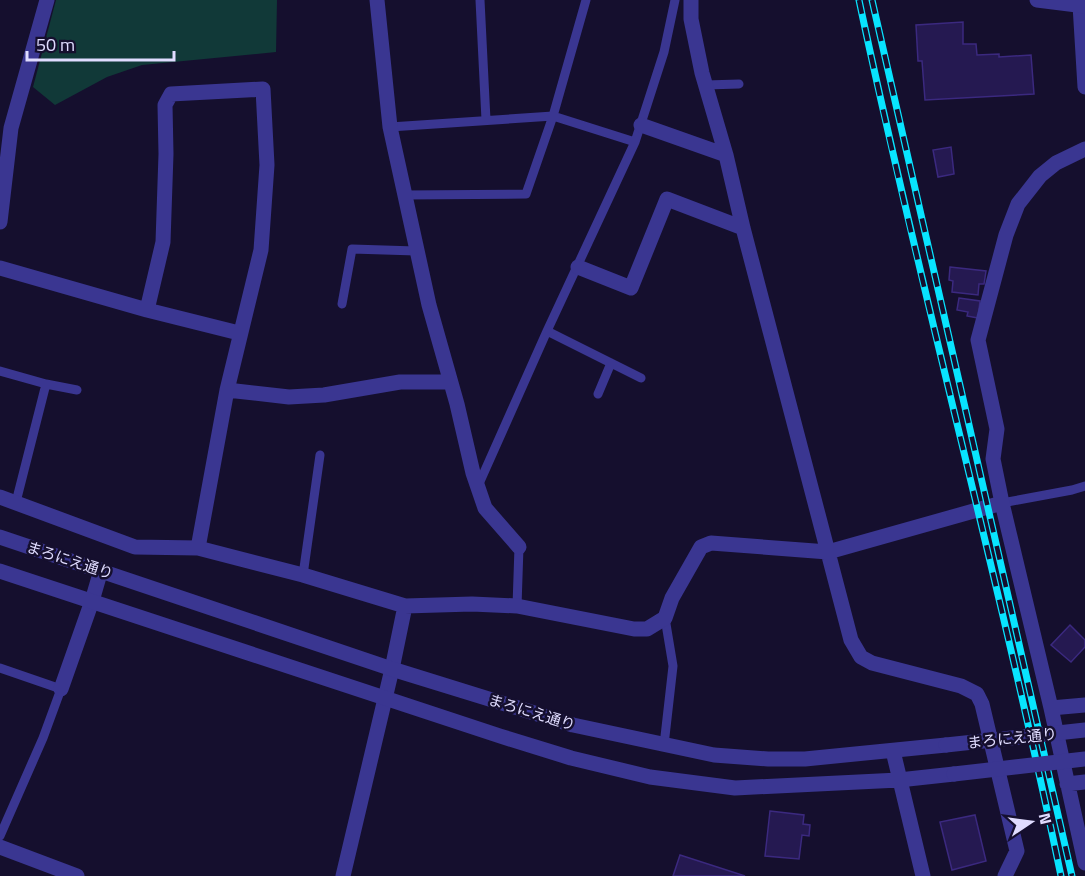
<svg xmlns="http://www.w3.org/2000/svg" width="1085" height="876" font-family="'Titillium Web','Noto Sans JP',sans-serif">
<rect width="100%" height="100%" fill="#150f2e"/>
<path fill="#113938" d="M56,0H277L276,52L142,65L107,77L55,105L33,87Z"/>
<path fill="#251951" stroke="#3b297f" stroke-width="1.5" d="M963,22V44H976L977,55L999,54V57L1031,55L1034,94L925,100L922,61H918L916,25Z
M951,147L954,174L938,177L933,150Z
M950,267L986,271L984,284H979L978,295L952,292L953,281L949,280Z
M959,298L980,301L978,318L967,316L968,312L957,310Z
M1070,625L1085,640V647L1071,662L1051,645Z
M770,811L804,815L803,824L810,825L809,836L802,835L799,859L765,856Z
M975,815L986,861L952,870L940,822Z
M680,855L745,876H673Z"/>
<g fill="none" stroke-linecap="round" stroke-linejoin="round">
<path stroke="#3a3691" stroke-width="9" d="M480,0L486,120
M706,85L739,84
M390,127L553,116L635,142
M405,195L526,194L553,116L586,0
M342,304L352,249L416,251
M547,331L641,378
M0,371L46,384L16,502
M46,384L77,390
M598,394L611,363
M478,486L547,331L635,142L664,52L675,0
M1002,503L1072,490L1085,486
M303,575L320,455
M517,606L519,547
M0,668L61,689L43,738L0,836
M664,745L673,666L665,618"/>
<path stroke="#3a3691" stroke-width="15" d="M377,0L390,127L429,305L457,404L473,473L485,508L519,547
M691,0V19L702,73L726,155L743,228L851,640L861,657L872,663L961,686L977,694L982,704L1017,851L1005,876
M1080,5L1085,87
M641,125L726,155
M1085,149L1056,163L1040,176L1018,204L1006,235L978,340L997,429L993,459L1002,503L1051,708L1085,863
M0,222L11,128L47,0
M578,267L631,288L667,199L743,228
M0,268L147,310L239,333
M147,310L163,242L166,154L165,105L171,94L263,89L267,165L261,250L227,390L198,548
M227,390L289,397L324,395L400,382H450
M0,497L135,547L198,548L303,575L405,606L472,604L517,606L634,629H647L665,618L672,598L701,547L711,543L828,552L1002,503
M61,689L92,601L101,570
M1051,708L1085,705
M1067,784L1085,782
M0,847L77,876
M343,876L392,669L405,606"/>
<path stroke="#3a3691" stroke-width="15" d="M1037,0L1085,6
M0,537L392,669L573,725L714,755L768,759H805L946,745
M0,571L500,736L571,758L650,777L735,788L899,780L954,774
M893,751L923,876"/>
<defs>
<path id="rail" d="M859,0C921,293 1000,582 1061,876
M872,0L1072,876"/>
</defs>
<use href="#rail" stroke="#08e4ff" stroke-width="7"/>
<use href="#rail" stroke="#150f2e" stroke-width="4.5" stroke-dasharray="14" stroke-linecap="butt"/>
<path stroke="#3a3691" stroke-width="15" d="M946,745L1085,730
M954,774L1085,759"/>
</g>
<g text-anchor="middle" dominant-baseline="central" stroke-width="5" stroke-linejoin="round" paint-order="stroke">
<g font-size="15" fill="#e0dcff" stroke="#150f2e">
<text transform="translate(70 560) rotate(18)">まろにえ通り</text>
<text transform="translate(532 712) rotate(17)">まろにえ通り</text>
<text transform="translate(1012 738) rotate(-6)">まろにえ通り</text>
</g>
</g>
<g transform="translate(1031 822) rotate(77)" stroke="#150f2e" stroke-width="4.5" paint-order="stroke">
<path d="M0-4.5L10 22L0 15L-10 22Z" fill="#e0dcff"/>
<text y="-9" font-size="16" font-weight="bold" text-anchor="middle" fill="#e0dcff">N</text>
</g>
<path d="M27 51v9h147v-9" fill="none" stroke="#e0dcff" stroke-width="3"/>
<text x="36" y="51" font-size="18" fill="#e0dcff" stroke="#150f2e" stroke-width="4.5" paint-order="stroke">50 m</text>
</svg>
